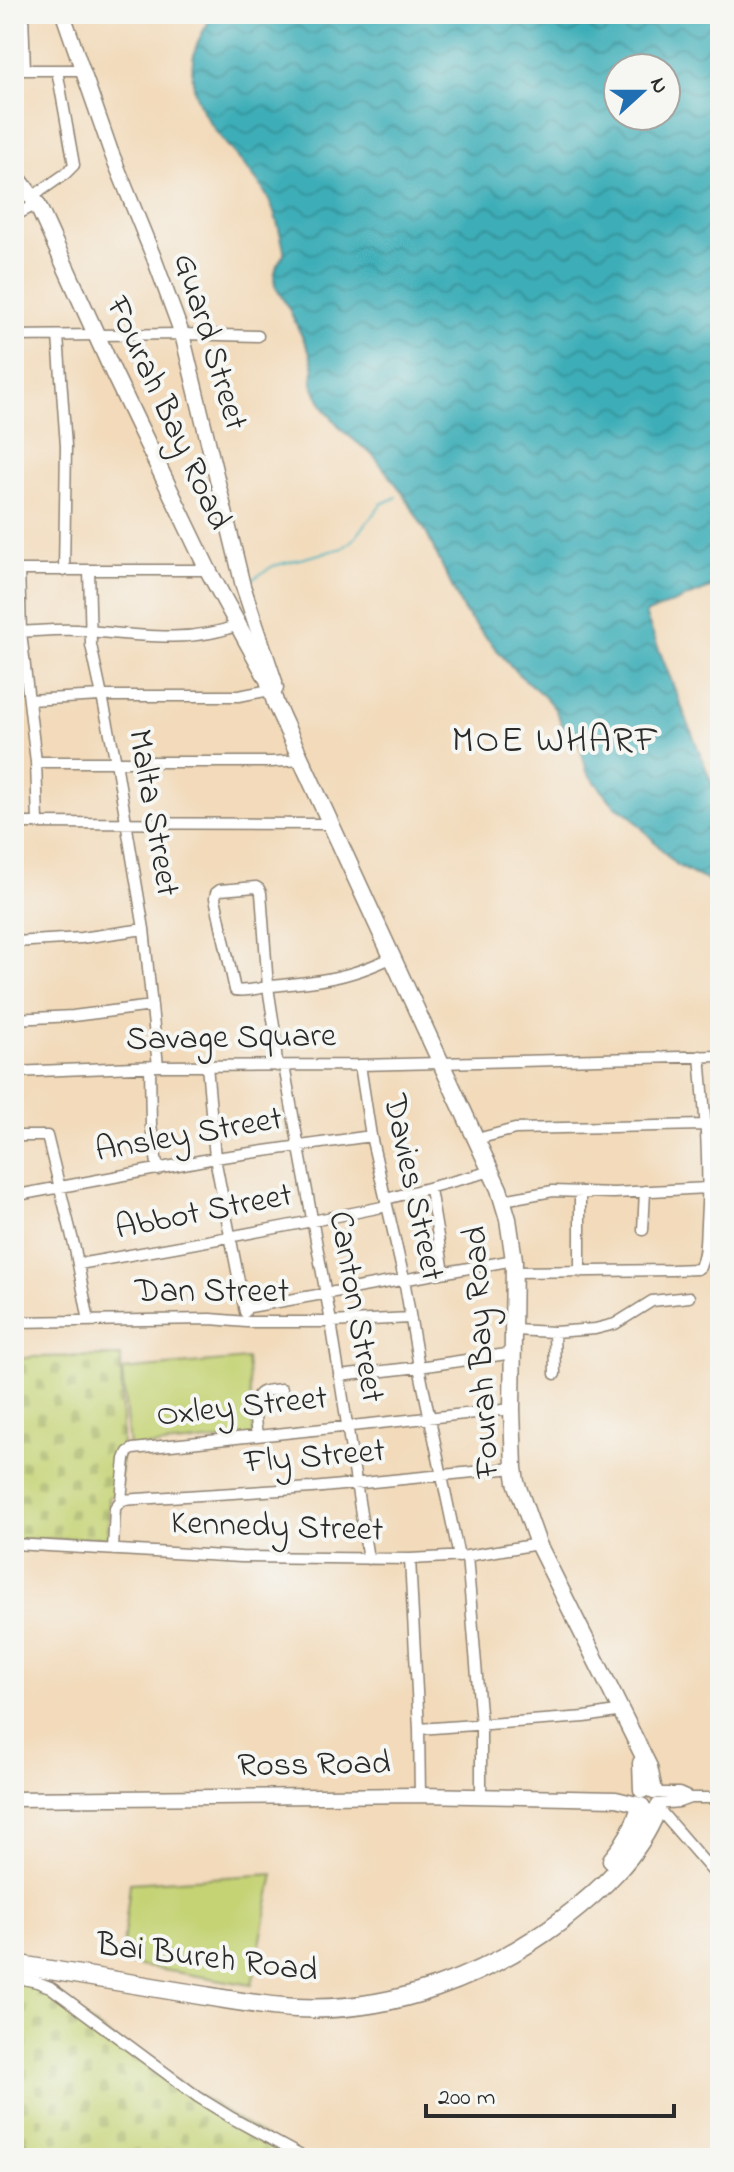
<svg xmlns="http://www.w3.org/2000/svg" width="734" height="2172" font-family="'Indie Flower',sans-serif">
<defs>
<pattern id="cemetery-stones" width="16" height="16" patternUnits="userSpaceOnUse" patternTransform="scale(2)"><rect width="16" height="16" fill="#c5d375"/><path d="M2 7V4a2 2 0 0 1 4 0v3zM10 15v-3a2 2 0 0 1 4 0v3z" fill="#a9b565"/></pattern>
<pattern id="water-waves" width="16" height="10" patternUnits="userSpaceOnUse" patternTransform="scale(2)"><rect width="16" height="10" fill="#3daeb8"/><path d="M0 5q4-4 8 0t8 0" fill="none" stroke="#338e96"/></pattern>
</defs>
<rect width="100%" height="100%" fill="#f6f6f2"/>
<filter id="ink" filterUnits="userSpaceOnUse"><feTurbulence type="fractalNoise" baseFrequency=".0125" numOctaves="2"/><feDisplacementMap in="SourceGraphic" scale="16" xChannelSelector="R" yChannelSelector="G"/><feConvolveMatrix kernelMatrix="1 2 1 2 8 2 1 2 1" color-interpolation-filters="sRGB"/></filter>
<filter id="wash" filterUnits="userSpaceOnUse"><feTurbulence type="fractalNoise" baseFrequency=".006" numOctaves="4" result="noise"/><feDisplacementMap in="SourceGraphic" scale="32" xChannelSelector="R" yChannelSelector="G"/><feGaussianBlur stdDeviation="1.8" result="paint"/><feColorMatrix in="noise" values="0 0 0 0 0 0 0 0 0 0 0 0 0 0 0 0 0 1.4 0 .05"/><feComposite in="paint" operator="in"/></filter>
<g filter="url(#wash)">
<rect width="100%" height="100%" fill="#f2daba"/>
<path fill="url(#cemetery-stones)" stroke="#787f50" stroke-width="2" d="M121,1356L122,1438L119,1491L109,1497L108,1537L14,1540V1360L32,1357Z
M14,1979C60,1996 97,2029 138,2056C191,2091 245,2124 298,2158H46L20,2139L14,2130Z"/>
<path fill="#c5d375" stroke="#787f50" stroke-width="2" d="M247,1359L254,1437L129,1448L122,1370Z
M274,1874L252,1985L121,1963L130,1883Z"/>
<path fill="url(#water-waves)" stroke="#346c72" stroke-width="2" fill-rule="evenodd" d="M213,14H720V584L645,614L720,804V885L695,875L676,865L630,815L614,805L587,772L577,734L574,731L563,726L555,709L545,697L517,673L464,612L426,532L403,493L374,456L343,431L324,408L312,384L314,368L309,351L289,309L275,286L274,276L277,265L284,254V250C279,226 273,201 257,181C227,141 178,104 196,47C200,35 207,25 213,14ZM618,68H666V116H618Z"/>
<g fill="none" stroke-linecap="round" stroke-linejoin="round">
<path stroke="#3daeb8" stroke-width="2" d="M247,583L273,566L343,548L356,537L381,504L397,497"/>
</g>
</g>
<g filter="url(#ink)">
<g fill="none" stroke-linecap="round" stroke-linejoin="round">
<defs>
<path id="street" d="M23,14L25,70
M14,70H83
M32,197L65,174L74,165L57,70
M14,216L37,204
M14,336L182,334L258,336
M58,336L66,446L64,571
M14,570H208
M19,570L21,632L36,762L38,822
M89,570L91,645L116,762L144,929L158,1066
M21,632C40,631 59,629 77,630C130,634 188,645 238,625
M29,700L101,696H239L270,690
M36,762H271L301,760
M14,823L332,824
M14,942L81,938L144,929
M14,1019L73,1016L152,1006
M207,1065L215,1158L245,1312
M360,1065L371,1136L404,1279L419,1367L459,1557
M277,1066L274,1026L268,987L261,893L259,889L256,887L220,890L216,893L215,898L235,990C247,992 260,988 272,986C299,983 326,981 352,973C366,969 380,963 393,957
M284,1066L331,1322L368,1559
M150,1067L151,1126L158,1170
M14,1072L158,1066L360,1065L720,1056
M14,1136H47L75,1249L89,1321
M477,1139L515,1129L705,1125
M430,1189L444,1272
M580,1193V1272
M18,1195L215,1158L371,1136
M386,1199L492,1171
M503,1200L553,1191L614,1193L707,1188
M643,1230L645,1191
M79,1264C182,1246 285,1227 387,1206
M515,1272L671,1270L697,1269L700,1267C706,1254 705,1239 706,1224C710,1168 705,1112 700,1056
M244,1308L514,1260
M14,1322L211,1319L246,1322H331L410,1318
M513,1330L554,1332L595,1329L615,1324L652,1301L689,1297
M554,1332L555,1374
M339,1376L419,1367L513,1353
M257,1436C256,1425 250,1397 262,1392C267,1390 276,1390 282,1389
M121,1500L312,1488L514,1468
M14,1544L241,1557L410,1559L467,1556L538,1544
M113,1550L115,1508L121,1500L125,1459L128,1452L133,1449L512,1409
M467,1556L481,1725V1796
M410,1559L419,1729L420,1795
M419,1729L585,1717L622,1711
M656,1793H679L690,1798
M657,1804L679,1802L690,1798H720
M656,1806L720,1880
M14,1977L37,1982L50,1987L198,2097L232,2118L305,2158"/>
<path id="secondary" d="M63,14L111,152L154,258L182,334L243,586L275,682
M14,1799L420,1795L616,1799L637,1804"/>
<path id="primary" d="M14,173L37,204L114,374L208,570L268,680L275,688
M268,680L276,705L499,1189L508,1219L514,1260L512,1409L514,1468L516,1482L538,1544L649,1767L654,1791
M641,1763L642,1790"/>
<path id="highway" d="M612,1860C625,1845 635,1827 641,1807
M14,1964C70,1973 126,1983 182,1992C220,1998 258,2006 296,2008C392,2013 486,1977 562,1920C600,1891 638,1856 656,1811"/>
</defs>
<use href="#street" stroke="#8e8272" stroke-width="13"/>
<use href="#secondary" stroke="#8e8272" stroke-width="17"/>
<use href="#primary" stroke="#8e8272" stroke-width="19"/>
<use href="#highway" stroke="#8e8272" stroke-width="21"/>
<use href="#street" stroke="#fff" stroke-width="10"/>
<use href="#secondary" stroke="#fff" stroke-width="14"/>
<use href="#primary" stroke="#fff" stroke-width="16"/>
<use href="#highway" stroke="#fff" stroke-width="18"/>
</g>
</g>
<g text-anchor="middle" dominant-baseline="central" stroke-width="8" stroke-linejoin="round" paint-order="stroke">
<g font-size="34" fill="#2b2b2b" stroke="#f6f6f2">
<text transform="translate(209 342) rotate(73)">Guard Street</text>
<text transform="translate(167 414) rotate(65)">Fourah Bay Road</text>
<text transform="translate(152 813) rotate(80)">Malta Street</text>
<text transform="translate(231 1039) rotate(-1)">Savage Square</text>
<text transform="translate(189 1136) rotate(-10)">Ansley Street</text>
<text transform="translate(412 1188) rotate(78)">Davies Street</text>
<text transform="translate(204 1213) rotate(-11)">Abbot Street</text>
<text x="212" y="1293">Dan Street</text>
<text transform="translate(355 1307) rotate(80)">Canton Street</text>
<text transform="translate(483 1352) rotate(-93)">Fourah Bay Road</text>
<text transform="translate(242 1408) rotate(-6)">Oxley Street</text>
<text transform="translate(315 1458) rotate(-5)">Fly Street</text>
<text transform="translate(277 1528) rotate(2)">Kennedy Street</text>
<text transform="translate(314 1766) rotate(-1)">Ross Road</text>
<text transform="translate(207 1959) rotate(7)">Bai Bureh Road</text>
</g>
<g font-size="36" letter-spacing="2" fill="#2b2b2b" stroke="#f6f6f2">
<text x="556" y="742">MOE WHARF</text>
</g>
</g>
<rect width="734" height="2172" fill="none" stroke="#f6f6f2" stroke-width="48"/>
<g transform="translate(642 92) rotate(69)"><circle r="38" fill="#f6f6f2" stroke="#a5a5a2" stroke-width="2"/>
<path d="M0-6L14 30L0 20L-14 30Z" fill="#1f6fb2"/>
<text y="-12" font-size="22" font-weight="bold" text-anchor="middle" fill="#2b2b2b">N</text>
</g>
<path d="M426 2104v12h248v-12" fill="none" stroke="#2b2b2b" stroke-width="4"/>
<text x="438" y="2104" font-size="24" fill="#2b2b2b" stroke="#f6f6f2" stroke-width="6" paint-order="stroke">200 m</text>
</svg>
